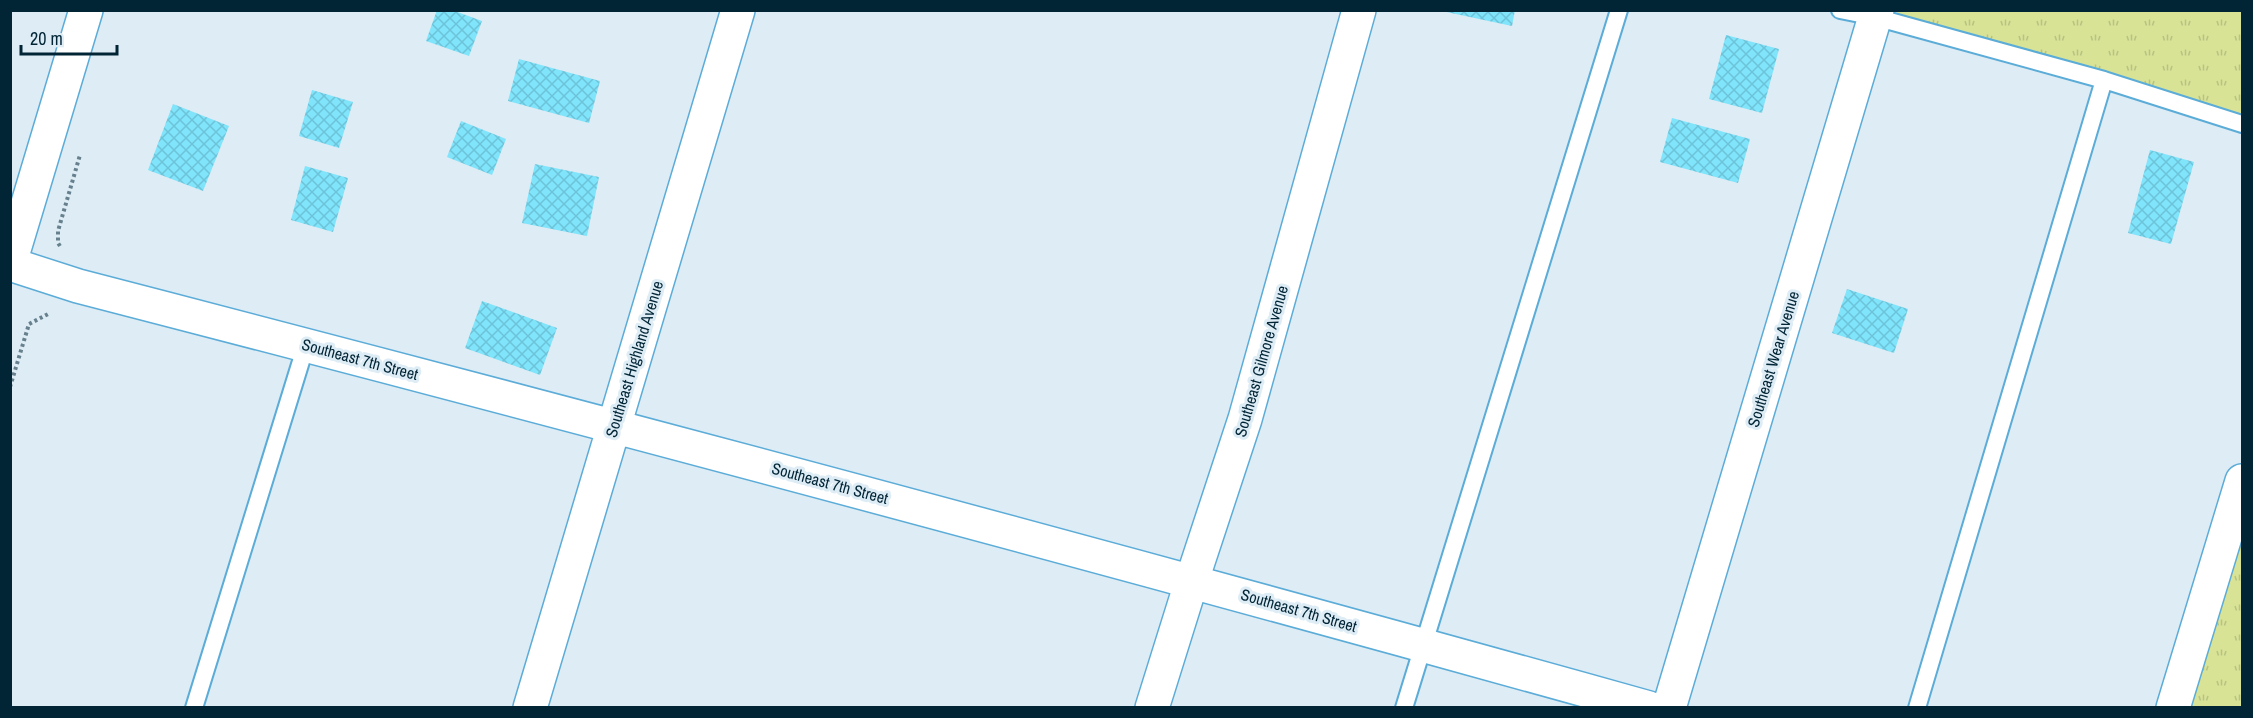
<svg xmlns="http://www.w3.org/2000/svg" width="2253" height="718" font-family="'Archivo Narrow',sans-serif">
<defs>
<pattern id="grass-tufts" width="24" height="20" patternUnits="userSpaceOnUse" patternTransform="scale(1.5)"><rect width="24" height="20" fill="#d8e396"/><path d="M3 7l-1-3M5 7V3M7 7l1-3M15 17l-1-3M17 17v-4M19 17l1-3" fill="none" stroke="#b8c382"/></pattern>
<pattern id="building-cross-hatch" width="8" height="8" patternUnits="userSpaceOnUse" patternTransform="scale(1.5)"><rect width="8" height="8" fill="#80e4fb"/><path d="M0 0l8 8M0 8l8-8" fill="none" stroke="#6dc3d8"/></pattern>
</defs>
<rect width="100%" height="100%" fill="#ddecf5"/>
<path fill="url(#grass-tufts)" d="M1898,10L2242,11V120L1894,22Z
M2242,523V707H2184Z"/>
<path fill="url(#building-cross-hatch)" d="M437,10H452L482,21L469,56L426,41Z
M1437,10H1515L1512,26Z
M1726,35L1779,49L1762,113L1709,99Z
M519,59L600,81L589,123L508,101Z
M312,90L353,102L339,148L299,136Z
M173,104L229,126L203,191L148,170Z
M1672,118L1750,139L1738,183L1660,162Z
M461,121L506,139L492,175L447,157Z
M2150,150L2194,162L2171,244L2128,233Z
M535,164L599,177L587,236L522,223Z
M305,166L348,178L333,232L291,220Z
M1847,289L1908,309L1894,353L1832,333Z
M482,301L557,328L540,375L465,348Z"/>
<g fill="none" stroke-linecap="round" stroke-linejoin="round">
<defs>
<path id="service" d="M1840,10L1875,17L2104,80L2242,124
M194,708L306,345
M1404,708L1619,10
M1917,708L2104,80"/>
<path id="minor" d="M10,264L78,286C603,422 1126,562 1649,708
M530,708L738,10
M1152,708L1192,580L1245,419L1359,10
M1669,708L1877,10
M2173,708L2242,481"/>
<path id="tertiary" d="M10,263L86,10"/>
</defs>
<use href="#service" stroke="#5cacd8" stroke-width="20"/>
<use href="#minor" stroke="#5cacd8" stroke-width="36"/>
<use href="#tertiary" stroke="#5cacd8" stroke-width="36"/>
<path stroke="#66808d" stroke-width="4" stroke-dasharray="3 3" stroke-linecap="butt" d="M60,246L58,243V231L80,155
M10,387L29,324L50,313"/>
<use href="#service" stroke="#fff" stroke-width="16"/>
<use href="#minor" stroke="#fff" stroke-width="33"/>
<use href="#tertiary" stroke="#fff" stroke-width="33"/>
</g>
<g text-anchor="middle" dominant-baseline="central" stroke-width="6" stroke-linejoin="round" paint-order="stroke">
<g font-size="16" fill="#022536" stroke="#ddecf5">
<text transform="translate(360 359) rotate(15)">Southeast 7th Street</text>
<text transform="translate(634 359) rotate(-73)">Southeast Highland Avenue</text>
<text transform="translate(1773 359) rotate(-73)">Southeast Wear Avenue</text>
<text transform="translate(1261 361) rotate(-74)">Southeast Gilmore Avenue</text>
<text transform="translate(830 483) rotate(15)">Southeast 7th Street</text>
<text transform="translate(1299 610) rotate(16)">Southeast 7th Street</text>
</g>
</g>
<rect width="2253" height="718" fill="none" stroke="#022536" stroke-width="24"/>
<path d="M21 45v9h96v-9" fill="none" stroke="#022536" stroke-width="3"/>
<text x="30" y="45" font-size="18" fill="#022536" stroke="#ddecf5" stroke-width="4.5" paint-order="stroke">20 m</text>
</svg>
